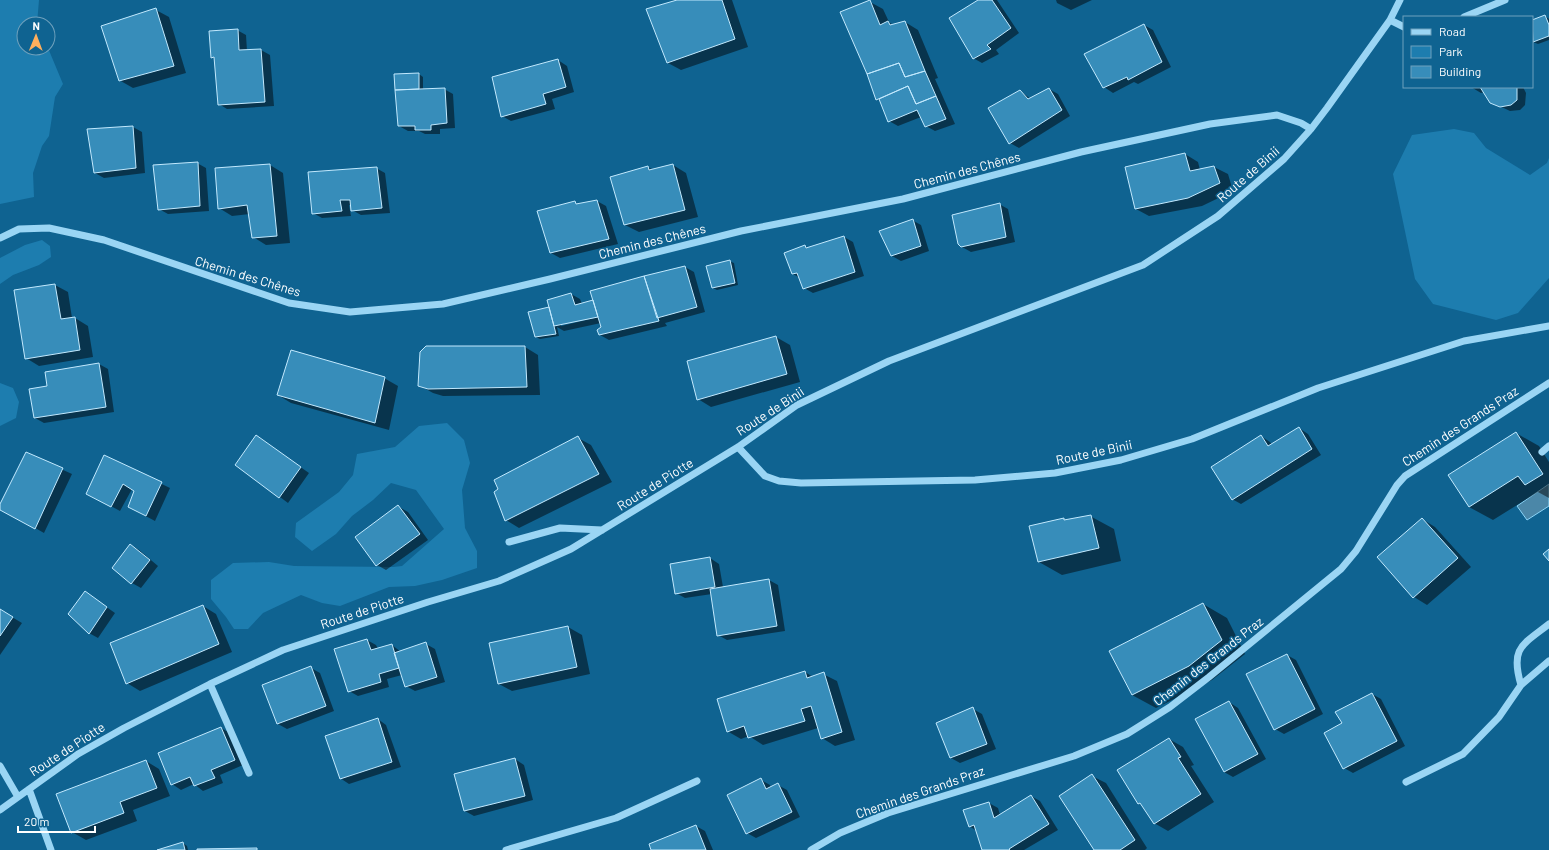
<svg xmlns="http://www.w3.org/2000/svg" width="1549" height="850" font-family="Barlow,sans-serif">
<rect width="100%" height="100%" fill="#0f6391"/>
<path fill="#1d7daf" d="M0,0H39L37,24H24V48H48L63,84L55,97L49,136L42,146L33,173L34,197L0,204Z
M1454,129L1474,133L1486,148L1530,175L1547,163L1549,158V278L1518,313L1496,320L1433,304L1415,279L1393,174L1412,135Z
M42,240L50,246L51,257L39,265L13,275L0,284V258L25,245Z
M0,383L13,388L19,402L16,418L0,426Z
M447,423L464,440L470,463L462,490L465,528L477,551V568L442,580L415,586L389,587L340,606L322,603L301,595L263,613L248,629H234L226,617L211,599V580L233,563L269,562L294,566L393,567L402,566L444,529L416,490L391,483L373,500L352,516L336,534L312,551L295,537L296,523L339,492L353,475L357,454L395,447L419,426Z"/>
<path fill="#4b87a8" stroke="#8bd4f7" d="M1549,484V506L1527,520L1517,506Z"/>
<path fill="#0007" fill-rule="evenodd" d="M680,0H732L748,47L681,70L668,63L648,10Z
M980,0H997L1019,33L996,50L999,54L982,63L973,58Z
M1056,0H1092L1071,10L1057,3Z
M870,2L883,9L889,22L893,25L905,22L918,30L938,78L935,79L955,124L935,131L926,126L921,117L898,126L889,121L881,102L877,99Z
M156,10L169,17L186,73L133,88L119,80Z
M1545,16L1549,19V40L1538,44L1533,42L1532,38V21Z
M1144,25L1153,30L1171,67L1138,84L1134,82L1113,93L1104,87Z
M237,30L246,35L247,51L261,50L270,55L274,106L227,109L219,104L215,59L212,57Z
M558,60L567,66L574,92L552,99L555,109L511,121L502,116Z
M419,74L423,77V90L444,89L453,94L455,128L440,129V134H425L419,131H408L399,126L396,90Z
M1471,87H1523L1526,93L1525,105L1520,110L1510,111L1491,102L1484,92L1481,93Z
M1049,89L1058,94L1070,116L1019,148L1010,143L1020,91L1031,99Z
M133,127L142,132L145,173L104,178L95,173L88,130Z
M1185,154L1198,162L1200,170L1214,167L1228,174L1233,191L1202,206L1149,216L1136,209Z
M197,163L206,168L209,211L168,214L159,209Z
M270,165L283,173L290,243L266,245L253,237L250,214L232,216L219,208Z
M673,165L686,173L698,217L639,232L625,225L611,178L648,167L654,170Z
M376,168L385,173L390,213L361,215L352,210L351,205H349L351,216L322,218L313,213Z
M597,201L606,206L618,244L560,258L551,253L574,202L578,205Z
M999,204L1008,209L1015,242L971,252L962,247Z
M912,220L921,225L929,251L901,261L892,256L881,232Z
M844,237L853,242L864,276L813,293L804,288L800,278L793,274L805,246L809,248Z
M729,261L734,263L738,285L717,290L713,288Z
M685,267L694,272L705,312L665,323L667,326L609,340L600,335L603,327L601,323L564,331L557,327L559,336L540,339L536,337L550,308L571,294L580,299L582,304ZM603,314V316L561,326V324Z
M55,285L68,292L72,318H75L88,326L93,357L39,366L26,358Z
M776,337L790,345L800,382L711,407L698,399Z
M525,347L538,355L540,395L443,396L433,393L419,385Z
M99,364L108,369L114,412L44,423L35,418L49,387Z
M384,378L398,386L389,430L291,403L278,395Z
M1299,428L1308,434L1321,455L1241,504L1232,499L1261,436L1270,442L1272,445Z
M1516,433L1539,446L1549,462V498L1538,492L1493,520L1469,507Z
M256,436L309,473L288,503L236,464Z
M578,438L591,445L612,482L519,528L506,520Z
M26,453L72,474L44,533L0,508Z
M104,456L170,488L155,521L138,512L136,490L132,489L120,511L96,498Z
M399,507L408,512L428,540L386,570L377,565Z
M1090,516L1114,529L1121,561L1062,575L1039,562L1031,527L1064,519L1067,521Z
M1422,519L1435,527L1471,567L1427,605L1414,597L1379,557Z
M131,545L139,550L158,566L141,588L132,583Z
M710,558L719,564L723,587L769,580L778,585L785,631L727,640L718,635L712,594L685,598L676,593Z
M85,592L115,613L98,638L89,633Z
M1203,604L1227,618L1245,654L1212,680L1156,708L1132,695Z
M203,606L216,614L232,652L140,691L127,683Z
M0,610L22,623L0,655Z
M568,627L582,635L590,674L512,691L499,684L490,644Z
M367,640L376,645L378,649L392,645L401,652L426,644L435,649L445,682L415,691L406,686L402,675L387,679L389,687L358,696L349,691Z
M1287,655L1296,660L1323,714L1284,734L1275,729Z
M311,668L320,673L334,711L287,729L278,724Z
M805,672L813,677L823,674L837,681L855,740L835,746L822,738L818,728L763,745L749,736L741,739L727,731Z
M1372,694L1381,699L1405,746L1353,773L1344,768L1343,724Z
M1229,702L1238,708L1266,759L1233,777L1224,772Z
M973,709L982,714L996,749L960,763L951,758L937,723Z
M378,719L386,725L401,767L349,784L340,778Z
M221,728L230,733L243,765L220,775L223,783L203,791L194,784L181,790L172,784Z
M1169,739L1183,747L1194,765L1191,766L1214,802L1168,831L1154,823L1143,805L1139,803Z
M515,759L524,765L533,800L474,816L465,811Z
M146,761L159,769L170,796L133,810L137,821L86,840L72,832Z
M1092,776L1106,783L1147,848L1145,850H1095Z
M761,780L770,785L771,788L778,785L787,790L800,817L756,838L747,833Z
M1031,796L1040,801L1058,830L1024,850H983L977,831L969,826L989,803L998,808L1000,815Z
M696,826L705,831L713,850H653Z
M183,843L187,846L188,850H161Z"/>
<path fill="#378dba" stroke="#c2e9fe" d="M677,0H722L735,39L667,63L646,9Z
M870,0L880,25L888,21L890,25L905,21L925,71L905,77L899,63L867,74L840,12Z
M978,0H992L1011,28L987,45L991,49L973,59L949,18Z
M156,8L174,66L119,81L101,26Z
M1545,15L1549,25V36L1533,42L1532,20Z
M1144,24L1162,62L1128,80L1127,77L1103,88L1084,54Z
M238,29L239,50L261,49L265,102L218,105L214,57L211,58L209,31Z
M558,59L566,87L543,94L546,104L501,117L492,77Z
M899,63L905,77L925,71L936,96L916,104L908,86L876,100L867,74Z
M419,73V89L395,90L394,74Z
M908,86L916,104L936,96L946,119L925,127L917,110L888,122L879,99Z
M1480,87H1517V100L1511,105L1500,107L1490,103Z
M445,88L447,123L431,125V130H415V126H398L395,90Z
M1049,88L1062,110L1009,144L988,108L1020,90L1028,99Z
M133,126L136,168L94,173L87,129Z
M1185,153L1190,171L1214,166L1220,183L1188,198L1135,209L1125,167Z
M198,162L200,206L158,210L153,165Z
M270,164L277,236L252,238L247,205L218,209L215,168Z
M673,164L685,210L624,225L610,177L648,166L649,170Z
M377,167L382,208L351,211L350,200H340L342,211L312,214L308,172Z
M597,200L609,239L550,253L537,211L575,201L576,204Z
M1000,203L1006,237L961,247L958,244L952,215Z
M913,219L921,246L891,256L879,231Z
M844,236L855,272L803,289L797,273L792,274L784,253L805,245L806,248Z
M730,260L735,283L712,288L706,266Z
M685,266L697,307L657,318L644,276Z
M644,276L659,321L599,335L597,330L601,327L590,291Z
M55,284L61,319L75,317L80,350L25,359L14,290Z
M571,293L575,305L593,300L598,317L554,326L547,300Z
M549,307L556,334L535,337L528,312Z
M776,336L787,374L697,400L687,361Z
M426,346H525L527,387L428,389L418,386L420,352Z
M291,350L385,377L375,423L277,395Z
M99,363L106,407L34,418L29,389L47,386L45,372Z
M1299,427L1312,449L1232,500L1211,467L1261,435L1268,446Z
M1516,432L1543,474L1525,485L1518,476L1469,507L1448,475Z
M256,435L301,467L279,498L235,465Z
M578,436L599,474L505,521L494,492L498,489L494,480Z
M26,452L63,468L35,529L0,510V504Z
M104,455L162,482L146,516L128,507L134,491L123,484L111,507L86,494Z
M398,505L420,534L376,566L355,537Z
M1091,515L1099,548L1038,562L1029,526L1064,518V520Z
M1422,518L1458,558L1413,598L1377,557Z
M130,544L150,560L131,584L112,568Z
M1549,549V561L1543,554Z
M710,557L715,587L675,594L670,564Z
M769,579L777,626L717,636L710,589Z
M85,591L107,607L89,634L68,614Z
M1203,603L1222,640L1189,666L1132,695L1109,651Z
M203,605L219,644L126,684L110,643Z
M0,609L13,617L0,636Z
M568,626L577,667L498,684L489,643Z
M367,639L371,650L392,644L399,668L379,674L381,682L348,692L334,649Z
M426,642L437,677L405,687L394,653Z
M1287,654L1315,709L1274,730L1246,674Z
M311,666L326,706L277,724L262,685Z
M805,671L807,678L824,672L842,732L821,739L811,706L801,709L805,721L748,738L744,726L727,732L717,699Z
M1372,693L1397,741L1343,769L1324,733L1342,723L1335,712Z
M1229,701L1258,754L1224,772L1195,719Z
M973,707L987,744L950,758L936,723Z
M378,718L392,762L340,779L325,736Z
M221,727L235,760L211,770L215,778L194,786L190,777L171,785L158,753Z
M1169,738L1181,757L1178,758L1201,794L1154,824L1140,803L1138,804L1117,770Z
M515,758L525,796L464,811L454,774Z
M146,760L157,788L120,802L124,813L71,833L56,794Z
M1092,774L1135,840L1120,850H1094L1059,796Z
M761,778L766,789L778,783L792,812L746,834L727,795Z
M1031,795L1049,824L1009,849L1010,850H982L974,825L969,827L963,810L989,802L994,818Z
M696,825L706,850H651L649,844Z
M183,842L185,850H157Z
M257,848V850H197V849Z"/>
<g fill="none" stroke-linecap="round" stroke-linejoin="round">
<path stroke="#9ad5f4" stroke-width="7" d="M1464,17L1505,0
M1390,20L1404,27
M0,238L19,229L49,228L104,240L289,303L350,312L443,304L550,279L741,231L903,199L1081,152L1210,124L1277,115L1301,123L1311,129
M738,447L765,476L779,481L801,483L975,480L1055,473L1121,460L1192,439L1318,388L1464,341L1549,326
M1542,452L1549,446
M509,542L560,528L602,530
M1549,624C1522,645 1510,648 1521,685L1549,661
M210,684L249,773
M0,766L18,797
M1406,782L1463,754L1499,717L1521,685
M29,789L51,850
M0,810L78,754L124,728L210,684L283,650L428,602L499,581L571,549L738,447L797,405L889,361L1143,265L1218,216L1284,159L1311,129L1327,108L1390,20L1400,0
M506,850L616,818L697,781
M811,850L840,833L888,813L1074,756L1127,734L1170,707L1209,677L1341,569L1356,551L1397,485L1405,476L1549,383"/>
</g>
<g text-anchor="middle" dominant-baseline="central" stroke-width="3" stroke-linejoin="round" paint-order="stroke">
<g font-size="13" fill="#fff" stroke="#0f6391">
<text transform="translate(967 170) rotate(-15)">Chemin des Chênes</text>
<text transform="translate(1248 174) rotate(-41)">Route de Binii</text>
<text transform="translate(652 241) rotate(-14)">Chemin des Chênes</text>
<text transform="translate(248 276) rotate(17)">Chemin des Chênes</text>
<text transform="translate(770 411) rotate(-33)">Route de Binii</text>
<text transform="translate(1460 426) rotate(-33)">Chemin des Grands Praz</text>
<text transform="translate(1094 452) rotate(-12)">Route de Binii</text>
<text transform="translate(655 484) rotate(-32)">Route de Piotte</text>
<text transform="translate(362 611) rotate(-18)">Route de Piotte</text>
<text transform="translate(1208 661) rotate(-38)">Chemin des Grands Praz</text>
<text transform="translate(67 749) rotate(-33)">Route de Piotte</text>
<text transform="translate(920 792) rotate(-19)">Chemin des Grands Praz</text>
</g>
</g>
<rect x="1403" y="16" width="130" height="72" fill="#0f6391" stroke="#6fa1bd"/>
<rect x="1411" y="29" width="20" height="6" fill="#9ad5f4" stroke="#6fa1bd"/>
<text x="1439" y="36" font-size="12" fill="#ffffff">Road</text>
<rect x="1411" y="46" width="20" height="12" fill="#1d7daf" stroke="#6fa1bd"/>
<text x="1439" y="56" font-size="12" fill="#ffffff">Park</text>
<rect x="1411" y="66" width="20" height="12" fill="#378dba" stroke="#6fa1bd"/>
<text x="1439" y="76" font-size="12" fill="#ffffff">Building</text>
<g transform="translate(36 36) rotate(1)"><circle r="19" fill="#0f6391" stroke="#6fa1bd"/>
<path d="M0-3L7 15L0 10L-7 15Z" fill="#ffaf5d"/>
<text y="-6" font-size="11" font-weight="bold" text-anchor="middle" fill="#ffffff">N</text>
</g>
<path d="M18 826v6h77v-6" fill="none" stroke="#ffffff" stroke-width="2"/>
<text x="24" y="826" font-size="12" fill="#ffffff" stroke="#0f6391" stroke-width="3" paint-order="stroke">20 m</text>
</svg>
